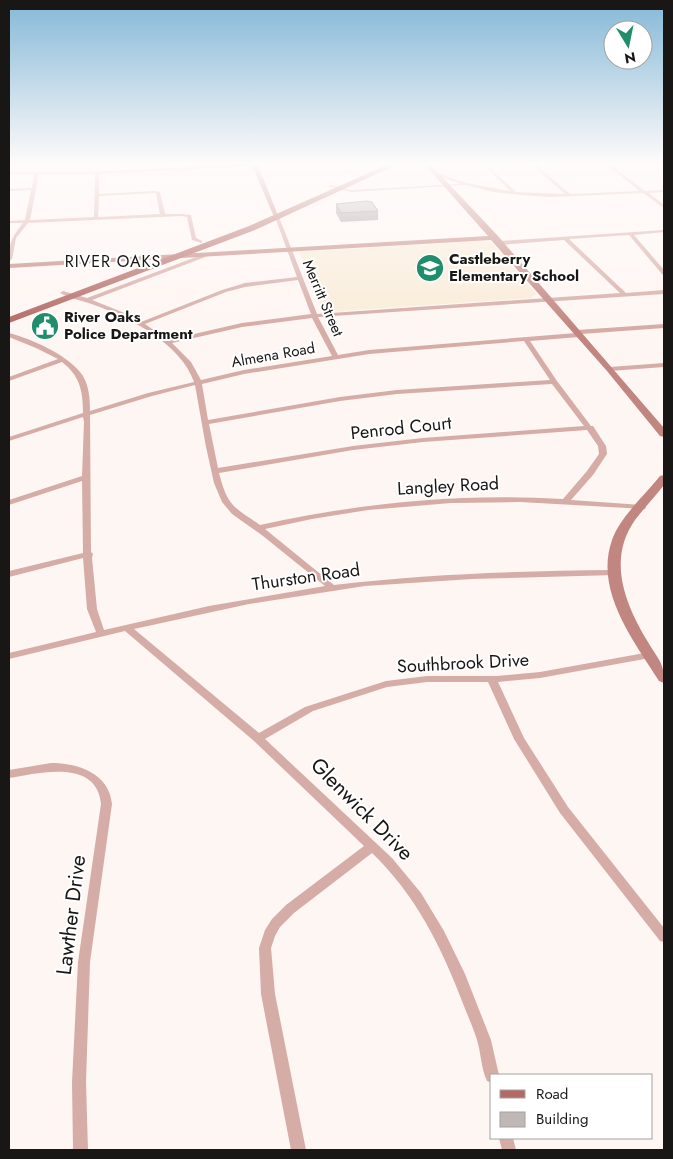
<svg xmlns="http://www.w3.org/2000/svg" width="673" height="1159" font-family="Jost,sans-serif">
<rect width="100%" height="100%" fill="#fef6f3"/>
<path fill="#f9ecd8" d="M481,241L491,242L536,294L532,298L324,312L299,252Z"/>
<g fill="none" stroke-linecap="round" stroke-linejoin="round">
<path fill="#d6aca7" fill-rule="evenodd" d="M235,165H255L253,166L99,174V194L155,191L160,192L165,214H182L191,215L196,238L202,241V243L192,240L187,217L182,216L28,223L16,238L12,259L9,261C9,242 12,237 23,223H9V221L25,220L31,190L9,191V189L32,188L34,174H9V172H83ZM39,174H95L94,217L30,220ZM155,193L156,194L160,214L98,217L99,196Z
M532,165H536L570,194L640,191L607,165H611L645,191L664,190V192L649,193L664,205V208L643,193L550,197L521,195L493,192L466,185L351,192L328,186L330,185L351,190L461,184L436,175L438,173L466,183L510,191L488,169L489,167L516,192L565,194Z
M277,216L279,217L317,314L620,293L564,240L499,245L496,243L499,241L664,230V232L634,235L664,270V275L662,274L629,235L569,239L626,293L664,290V294L318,317L338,355L369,350L576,333L574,332L577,330L664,324V328L581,334L582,335L579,337L530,341L557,381L591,426H593L606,446L607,454L593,475L571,500L642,505L646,507L645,509L520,502L451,503L368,510L312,519L265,529L334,585C427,574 520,571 613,570L617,573L616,575L472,579L365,586L249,604L134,629L259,733L305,707L386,681L427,676H497L540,672L650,652L655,655L650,658L540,678L498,682L524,738L568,807L664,928V942L660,941L560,813L514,739L488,682H427L387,687L313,711L265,739L392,858L421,893L444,931L465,974L491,1040L499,1075H492V1083L487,1081C481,1068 481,1053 477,1040C473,1027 467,1014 462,1001C441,946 415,894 372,853L294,913L280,927L275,936L271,948L275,994L306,1150H291L261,994L259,948L265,930L272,919L286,905L364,846L254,741L125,631L9,659V653L96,632L87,609L83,558L9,577V571L83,553L82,481L9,505V500L82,476L84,422L83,417L9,441V437L83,413C83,391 80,376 62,362L9,381V377L58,359L36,348L9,337V333C32,339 69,355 83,376C89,386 90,399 90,411L148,393L194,382C181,344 132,319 97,306C85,301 70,299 60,293L63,291L87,298L204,254H208V256L92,300L122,312L141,322L222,290L245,283L297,277L275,217ZM298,280L311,314L242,323L168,340L145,324L226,292L245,287ZM312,318L332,356L244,370L201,380L191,362L172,343L242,327ZM524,341L550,380L397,390L340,397L208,420L202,384L244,374L369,354ZM552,384L584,426L423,438L353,446L218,468L209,424L340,401L397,394ZM195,385L206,447L214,483L222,502L232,514L263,536L325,586L209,606L104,630L97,609L92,558L93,554L91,552L90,415L152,396ZM587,430L598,446L599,454L587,471L563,499C461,493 360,503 260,525C233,506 228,507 219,473L353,450L423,442Z
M664,363V367L610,371L607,369L610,367Z
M51,763C78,763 109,773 112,804L90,962L86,1082L88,1150H73L72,1082L78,962L101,804C97,758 38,773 9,778V770Z
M499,1138H513L516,1150H502Z"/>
<path fill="#c28680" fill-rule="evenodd" d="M252,165H258L279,218L274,217Z
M425,165H431L498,236L664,428V437L660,436L607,371L491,240L9,268V264L488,236Z
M664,475V485C655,497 644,508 635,520C607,560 625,604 648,642C657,658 665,663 664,683L659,681C634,641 594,591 612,540C620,517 645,495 660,476Z"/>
<path fill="#b36a64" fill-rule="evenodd" d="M387,165H396L255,230L9,323V317L249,226Z"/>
</g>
<path fill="#a49e9c" d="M336,204L378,211V220L341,222L336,213Z"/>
<path fill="#bfb8b5" stroke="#86817f" d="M367,201L372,202L378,211L341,213L336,204Z"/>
<linearGradient id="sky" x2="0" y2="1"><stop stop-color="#84b8d8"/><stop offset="0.5" stop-color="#fffbfa"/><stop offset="1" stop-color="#fffbfa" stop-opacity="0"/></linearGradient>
<rect width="673" height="327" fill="url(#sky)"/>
<defs>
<symbol id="school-disc" viewBox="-11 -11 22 22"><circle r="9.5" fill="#208d6b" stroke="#fff"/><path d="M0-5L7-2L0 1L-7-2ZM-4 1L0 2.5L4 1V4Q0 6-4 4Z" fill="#fff"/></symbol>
<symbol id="civic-disc" viewBox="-11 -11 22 22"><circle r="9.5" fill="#208d6b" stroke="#fff"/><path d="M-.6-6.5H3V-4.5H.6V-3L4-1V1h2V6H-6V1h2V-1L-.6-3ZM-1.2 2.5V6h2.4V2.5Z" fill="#fff"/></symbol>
</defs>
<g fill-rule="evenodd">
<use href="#school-disc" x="414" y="252" width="32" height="32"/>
<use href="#civic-disc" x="29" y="310" width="32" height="32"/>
</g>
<g text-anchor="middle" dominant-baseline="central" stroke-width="4" stroke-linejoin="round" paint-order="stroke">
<g font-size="15" font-weight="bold" fill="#191716" stroke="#fff" text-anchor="start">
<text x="449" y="259">Castleberry<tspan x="449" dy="17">Elementary School</tspan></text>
<text x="64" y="317">River Oaks<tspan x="64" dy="17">Police Department</tspan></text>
</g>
<g font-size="15" fill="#191716" stroke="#fff">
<text transform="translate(323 298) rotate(67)">Merritt Street</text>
<text transform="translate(273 355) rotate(-10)">Almena Road</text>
</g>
<g font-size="16" letter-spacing="1" fill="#191716" stroke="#fff">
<text x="113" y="261">RIVER OAKS</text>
</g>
<g font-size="18" fill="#191716" stroke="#fff">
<text transform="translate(401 428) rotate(-6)">Penrod Court</text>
<text transform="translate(448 486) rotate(-3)">Langley Road</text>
<text transform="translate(306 577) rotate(-8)">Thurston Road</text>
<text transform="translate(463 663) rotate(-3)">Southbrook Drive</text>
</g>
<g font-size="21" fill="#191716" stroke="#fff">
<text transform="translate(362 809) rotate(45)">Glenwick Drive</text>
<text transform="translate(71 915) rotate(-83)">Lawther Drive</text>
</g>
</g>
<rect width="673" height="1159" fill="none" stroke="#191716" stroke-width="20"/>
<rect x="490" y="1074" width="162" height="65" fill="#ffffff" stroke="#a3a2a2"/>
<rect x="500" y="1090" width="25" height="8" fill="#b36a64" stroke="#a3a2a2"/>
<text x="536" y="1099" font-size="15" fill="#191716">Road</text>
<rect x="500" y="1112" width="25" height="15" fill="#bfb8b5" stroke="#a3a2a2"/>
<text x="536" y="1124" font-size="15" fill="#191716">Building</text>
<g transform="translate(628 45) rotate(170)"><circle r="24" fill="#ffffff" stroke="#a3a2a2"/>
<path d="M0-4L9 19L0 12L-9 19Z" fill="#208d6b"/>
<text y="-8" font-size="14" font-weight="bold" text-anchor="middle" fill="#191716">N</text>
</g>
</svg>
